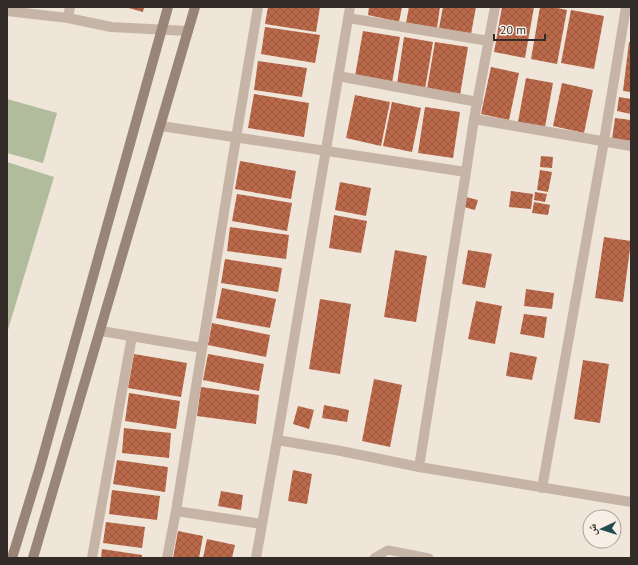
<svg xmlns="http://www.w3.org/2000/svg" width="638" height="565" font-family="'PT Sans','Noto Naskh Arabic',sans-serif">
<defs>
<pattern id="building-cross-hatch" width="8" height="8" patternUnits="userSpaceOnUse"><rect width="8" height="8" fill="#bb694b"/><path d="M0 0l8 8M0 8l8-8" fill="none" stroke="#99573e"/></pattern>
</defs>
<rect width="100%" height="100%" fill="#efe5d9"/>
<path fill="#b0bc9b" d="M7,99L57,113L43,163L7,153Z
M7,162L54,177L7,333Z"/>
<path fill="url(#building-cross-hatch)" d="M125,7H144L143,12Z
M268,7H320L316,32L265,24Z
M369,7H402L399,22L368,15Z
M409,7H440L437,28L406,23Z
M443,7H476L471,34L439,28Z
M502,7H534L525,58L494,52Z
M540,7H552L567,10L557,64L531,59Z
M571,10L604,16L594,69L561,63Z
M265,27L320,35L315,63L261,54Z
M363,31L400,37L392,83L355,76Z
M404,37L433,42L425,89L397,84Z
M435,42L468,47L460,95L427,89Z
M629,42H631V92L623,91Z
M258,61L307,68L302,97L254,90Z
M491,67L519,73L509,120L481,114Z
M526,78L553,83L545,127L518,122Z
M562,83L593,90L584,133L553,126Z
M254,94L309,103L304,137L248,128Z
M355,95L390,102L381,146L346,138Z
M619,97L631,99V114L617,111Z
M392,102L421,108L412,152L383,146Z
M425,107L460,112L453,158L418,153Z
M615,118L631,120V141L612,139Z
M541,156L553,157L552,168L540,167Z
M240,161L296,171L291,199L235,189Z
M540,170L552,172L548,192L537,190Z
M340,182L371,188L366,216L335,210Z
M511,191L533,194L531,209L509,207Z
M535,192L547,194L545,202L534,200Z
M237,194L292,203L287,231L232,221Z
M466,197L478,200L475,210L464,207Z
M534,202L550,205L548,215L532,213Z
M334,215L367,221L361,253L329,248Z
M230,227L289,235L286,259L227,251Z
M604,237L631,241L623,302L595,298Z
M395,250L427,256L416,322L384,317Z
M468,250L492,254L485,288L462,284Z
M225,259L282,268L278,292L221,283Z
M222,288L276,299L270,328L216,318Z
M526,289L554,293L552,309L524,306Z
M320,299L351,304L340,374L309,369Z
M476,301L502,306L495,344L468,339Z
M524,314L547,317L544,338L520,334Z
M212,323L270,335L266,357L208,345Z
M510,352L537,357L532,380L506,376Z
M134,354L187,363L181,397L128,388Z
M208,354L264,364L259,391L203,380Z
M583,360L609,364L600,423L574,419Z
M374,379L402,385L390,447L362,441Z
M201,387L259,395L256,424L197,416Z
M129,393L180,401L176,429L125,421Z
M324,405L349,410L347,422L322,418Z
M298,406L314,410L309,429L293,424Z
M124,428L171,433L169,458L122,453Z
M117,460L168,467L165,492L113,484Z
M293,470L312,474L307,504L288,501Z
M112,490L160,496L157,520L109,514Z
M221,491L243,495L241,510L218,506Z
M106,522L145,527L142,548L103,543Z
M178,531L203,536L199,558H173Z
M207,539L235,545L232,558H203Z
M102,549L142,555V558H101Z"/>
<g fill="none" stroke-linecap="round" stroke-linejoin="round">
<path stroke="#c6b5a7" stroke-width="9" d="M374,558L388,550L429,558"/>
<path stroke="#c6b5a7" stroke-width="10" d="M7,11L68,18L111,27L188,31
M68,18L70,7
M348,18L489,41
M338,76L478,102
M474,119L631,146
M161,126L466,172L474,119L495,7
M101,331L202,348
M277,440L341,451L419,467L631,502
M419,467L466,172
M542,488L604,141L626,7
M176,511L262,524
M92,558L132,336
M167,558L176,511L236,138L258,7
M256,558L277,440L350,7"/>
<path stroke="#998578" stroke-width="10" d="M12,558L40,467L168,7
M33,558L195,7"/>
</g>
<rect width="638" height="565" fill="none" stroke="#332b27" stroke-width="16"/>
<g transform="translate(602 529) rotate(266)"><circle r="19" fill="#f7efe5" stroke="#a9a199"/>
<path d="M0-3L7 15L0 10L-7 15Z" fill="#204c50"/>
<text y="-6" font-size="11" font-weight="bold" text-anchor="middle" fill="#332b27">ش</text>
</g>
<path d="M494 34v6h51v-6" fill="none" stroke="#332b27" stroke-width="2"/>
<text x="500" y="34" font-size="12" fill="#332b27" stroke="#f7efe5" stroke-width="3" paint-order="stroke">20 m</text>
</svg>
